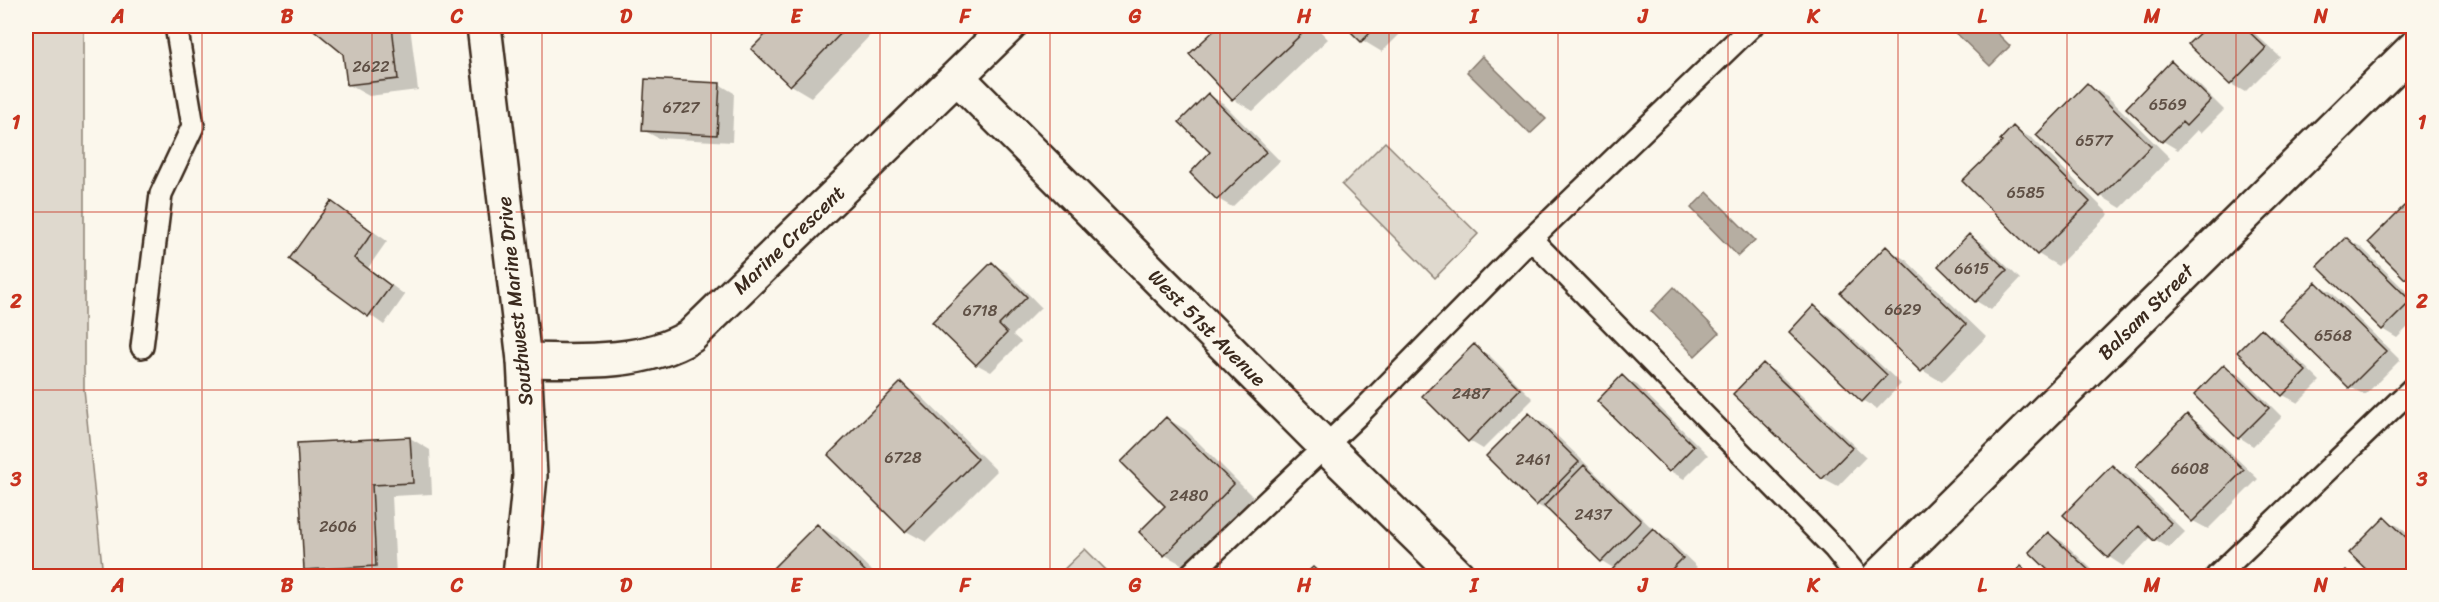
<svg xmlns="http://www.w3.org/2000/svg" width="2439" height="602" font-family="Sriracha,sans-serif">
<rect width="100%" height="100%" fill="#fbf7ec"/>
<filter id="ink" filterUnits="userSpaceOnUse"><feTurbulence type="fractalNoise" baseFrequency=".0167" numOctaves="2"/><feDisplacementMap in="SourceGraphic" scale="12" xChannelSelector="R" yChannelSelector="G"/><feConvolveMatrix kernelMatrix="1 2 1 2 8 2 1 2 1" color-interpolation-filters="sRGB"/></filter>
<g filter="url(#ink)">
<path fill="#dfd9ce" stroke="#8d8276" stroke-width="1.5" d="M26,26H84V390L103,576H26Z
M1385,142L1478,234L1435,278L1342,185Z
M1085,549L1110,574L1107,576H1057Z"/>
<path fill="#b6aea2" stroke="#85796d" stroke-width="1.5" d="M1949,26H1990L2010,46L1990,66Z
M1482,56L1546,119L1530,134L1467,72Z
M1707,192L1755,240L1738,256L1691,208Z
M1674,287L1719,333L1695,356L1651,311Z"/>
<path fill="#0003" d="M311,26H410L418,90L369,96L349,85L344,53Z
M776,26H879L811,97L791,85L753,49Z
M1221,26H1315L1328,39L1253,111L1233,99L1191,54Z
M1347,26H1408L1382,52L1362,40Z
M2209,26H2247L2280,57L2245,92L2231,84L2190,44Z
M2287,26H2302L2296,31Z
M2171,63L2186,72L2224,110L2201,133L2197,130L2178,150L2163,141Z
M719,84L734,93L732,142L658,138L643,130Z
M2087,85L2107,96L2170,158L2121,208L2101,196L2038,134Z
M1208,95L1223,103L1280,161L1232,207L1218,199Z
M2013,128L2033,139L2109,214L2058,266L2038,254L1965,181L2004,142Z
M332,203L387,241L368,268L405,295L384,325L291,259Z
M2404,208L2414,213V283L2406,278Z
M1969,236L1984,244L2020,279L1991,310L1976,301L1940,266Z
M2346,238L2361,247L2414,299V321L2397,338L2382,329Z
M1886,248L1906,260L1986,337L1942,382L1922,370Z
M993,264L1007,272L1041,307L1013,335L1021,342L991,372L976,364Z
M2317,284L2331,292L2400,360L2365,395L2350,387L2282,319Z
M1814,307L1829,316L1901,384L1877,409L1862,400Z
M2261,330L2276,338L2320,381L2298,403L2283,395L2239,352Z
M1474,346L1489,355L1533,399L1483,449L1468,440Z
M1763,365L1778,373L1866,457L1838,486L1823,478Z
M2225,366L2239,374L2282,417L2253,446L2239,437Z
M1622,377L1637,385L1708,455L1684,479L1670,471Z
M901,384L921,396L997,471L926,542L906,531Z
M1529,415L1544,423L1655,531L1668,539L1697,567L1688,576H1608L1615,569L1602,561L1552,513L1537,505Z
M2187,416L2202,425L2258,479L2208,529L2193,521L2138,466Z
M1166,418L1186,430L1253,497L1185,566L1165,555L1167,506Z
M410,438L430,450L432,494L392,496L396,576H318L306,569L299,444Z
M2112,466L2127,475L2185,532L2169,548L2151,537L2123,566L2109,557Z
M2385,519L2400,527L2414,540V576H2375L2352,553Z
M817,525L837,537L877,576H767Z
M2049,534L2063,542L2099,576H2056L2031,552Z
M2021,568L2036,576H2013Z"/>
<path fill="#ccc4b9" stroke="#3b2a1e" stroke-width="1.5" d="M309,26H392L398,79L347,85L343,54Z
M774,26H848L790,86L751,49Z
M1219,26H1307L1309,27L1232,100L1189,54Z
M1345,26H1377L1361,42Z
M2207,26H2243L2266,48L2230,85L2188,44Z
M2171,61L2211,100L2186,126L2182,122L2162,142L2126,108Z
M645,79L720,83L717,135L642,131Z
M2087,83L2151,146L2100,197L2036,135Z
M1208,93L1266,152L1217,200L1190,173L1210,152L1179,122Z
M2013,126L2090,202L2037,255L1962,181L2002,142L2000,140Z
M331,201L373,232L354,258L391,286L368,317L289,259Z
M2404,206L2414,215V270L2405,279L2368,242Z
M1969,234L2007,270L1975,302L1938,266Z
M2346,237L2411,301L2382,330L2317,266Z
M1886,246L1966,324L1921,372L1840,293Z
M992,262L1027,297L999,325L1007,333L976,365L932,322Z
M2316,282L2386,351L2349,388L2279,319Z
M1814,305L1887,375L1862,402L1789,332Z
M2261,328L2306,371L2282,396L2237,352Z
M1474,344L1520,389L1468,442L1422,396Z
M1763,363L1852,448L1822,479L1733,394Z
M2224,364L2269,408L2238,439L2194,395Z
M1622,375L1694,446L1669,472L1597,401Z
M901,382L978,459L905,532L828,455Z
M1529,413L1579,462L1536,506L1486,456Z
M2187,414L2244,470L2192,522L2136,466Z
M1166,417L1234,484L1164,556L1139,532L1165,506L1121,462Z
M410,437L413,483L372,485L376,566L304,570L297,443Z
M1584,465L1641,521L1601,562L1544,506Z
M2112,465L2171,523L2154,541L2139,526L2108,558L2063,515Z
M2385,517L2414,545V576H2373L2349,553Z
M817,524L870,576H765Z
M1653,528L1683,558L1669,572L1674,576H1606Z
M2048,532L2095,576H2054L2029,552Z
M2021,566L2032,576H2011Z
M1313,567L1323,576H1303Z
M1708,570L1714,576H1701Z
M2346,570L2352,576H2339Z"/>
<g fill="none" stroke-linecap="round" stroke-linejoin="round">
<defs>
<path id="lane" d="M1531,239L1835,549L1857,576
M142,347L161,194L193,126L176,26
M1189,576L1359,414L1531,239L1752,26
M2217,576L2414,387"/>
<path id="street" d="M957,77L1325,446L1458,576
M524,360C576,361 645,365 691,336L1009,26
M1879,576L2414,48"/>
<path id="secondary" d="M484,26L524,360L530,476L520,576"/>
</defs>
<use href="#lane" stroke="#3b2a1e" stroke-width="26"/>
<use href="#street" stroke="#3b2a1e" stroke-width="38"/>
<use href="#secondary" stroke="#3b2a1e" stroke-width="38"/>
<use href="#lane" stroke="#fbf7ec" stroke-width="21"/>
<use href="#street" stroke="#fbf7ec" stroke-width="33"/>
<use href="#secondary" stroke="#fbf7ec" stroke-width="33"/>
</g>
</g>
<path fill="none" stroke="#c8321e" stroke-width="1.5" stroke-opacity="0.55" d="M202,26V576M372,26V576M542,26V576M711,26V576M880,26V576M1050,26V576M1220,26V576M1389,26V576M1558,26V576M1728,26V576M1898,26V576M2067,26V576M2236,26V576M26,212H2414M26,390H2414"/>
<g text-anchor="middle" dominant-baseline="central" stroke-width="6" stroke-linejoin="round" paint-order="stroke">
<g font-size="16" fill="#5f5045">
<text x="371" y="66">2622</text>
<text x="2168" y="104">6569</text>
<text x="681" y="107">6727</text>
<text x="2094" y="140">6577</text>
<text x="2026" y="192">6585</text>
<text x="1972" y="268">6615</text>
<text x="1903" y="309">6629</text>
<text x="980" y="310">6718</text>
<text x="2333" y="335">6568</text>
<text x="1471" y="393">2487</text>
<text x="903" y="457">6728</text>
<text x="1533" y="459">2461</text>
<text x="2190" y="468">6608</text>
<text x="1189" y="495">2480</text>
<text x="1593" y="514">2437</text>
<text x="338" y="526">2606</text>
</g>
<g font-size="20" fill="#3b2a1e" stroke="#fbf7ec">
<text transform="translate(789 240) rotate(-44)">Marine Crescent</text>
<text transform="translate(515 301) rotate(-96)">Southwest Marine Drive</text>
<text transform="translate(2146 312) rotate(-45)">Balsam Street</text>
<text transform="translate(1207 328) rotate(45)">West 51st Avenue</text>
</g>
</g>
<rect width="2439" height="602" fill="none" stroke="#fbf7ec" stroke-width="66"/>
<rect x="33" y="33" width="2373" height="536" fill="none" stroke="#c8321e" stroke-width="2"/>
<g font-size="20" text-anchor="middle" font-weight="bold" fill="#c8321e">
<text x="118" y="23">A</text>
<text x="287" y="23">B</text>
<text x="457" y="23">C</text>
<text x="626" y="23">D</text>
<text x="796" y="23">E</text>
<text x="965" y="23">F</text>
<text x="1135" y="23">G</text>
<text x="1304" y="23">H</text>
<text x="1474" y="23">I</text>
<text x="1643" y="23">J</text>
<text x="1813" y="23">K</text>
<text x="1982" y="23">L</text>
<text x="2152" y="23">M</text>
<text x="2321" y="23">N</text>
<text x="16" y="129">1</text>
<text x="2422" y="129">1</text>
<text x="16" y="308">2</text>
<text x="2422" y="308">2</text>
<text x="16" y="486">3</text>
<text x="2422" y="486">3</text>
<text x="118" y="592">A</text>
<text x="287" y="592">B</text>
<text x="457" y="592">C</text>
<text x="626" y="592">D</text>
<text x="796" y="592">E</text>
<text x="965" y="592">F</text>
<text x="1135" y="592">G</text>
<text x="1304" y="592">H</text>
<text x="1474" y="592">I</text>
<text x="1643" y="592">J</text>
<text x="1813" y="592">K</text>
<text x="1982" y="592">L</text>
<text x="2152" y="592">M</text>
<text x="2321" y="592">N</text>
</g>
</svg>
